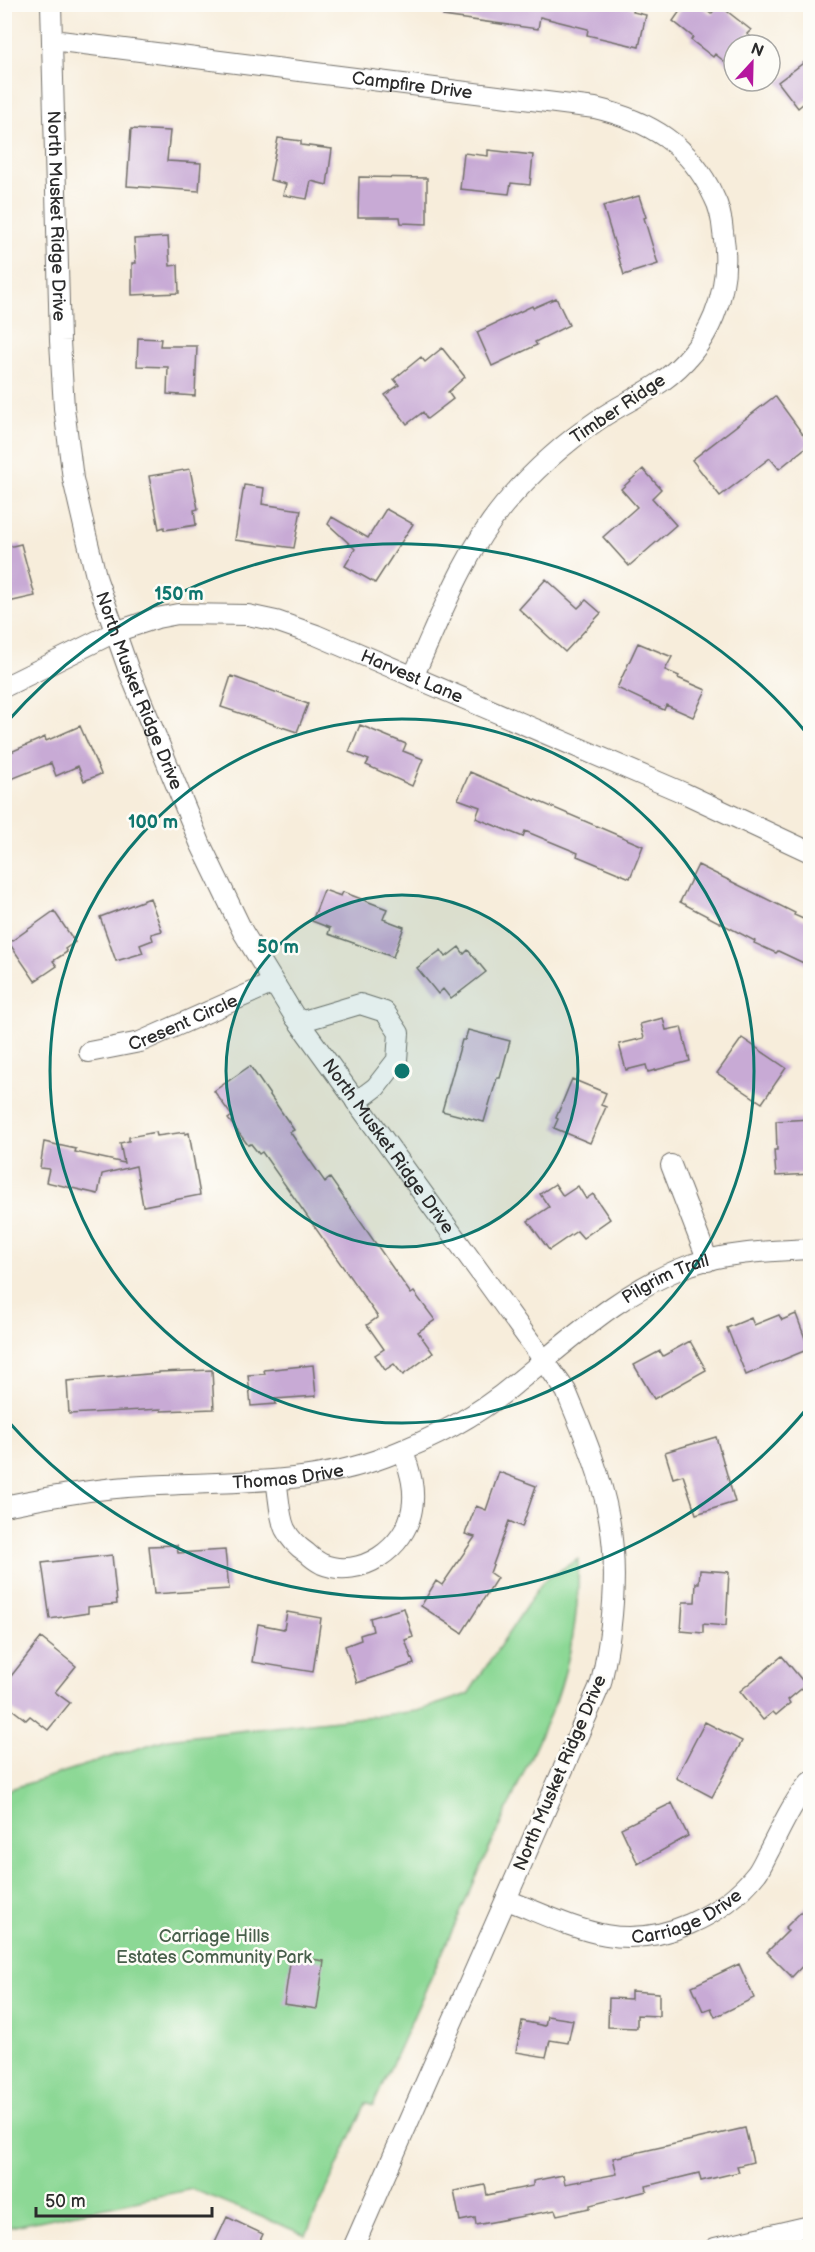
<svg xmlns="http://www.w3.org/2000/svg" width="815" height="2252" font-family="'Balsamiq Sans',sans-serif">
<rect width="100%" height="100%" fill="#fdfcf7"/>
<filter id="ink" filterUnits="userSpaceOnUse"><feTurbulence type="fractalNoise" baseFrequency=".0167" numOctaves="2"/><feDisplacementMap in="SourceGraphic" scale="12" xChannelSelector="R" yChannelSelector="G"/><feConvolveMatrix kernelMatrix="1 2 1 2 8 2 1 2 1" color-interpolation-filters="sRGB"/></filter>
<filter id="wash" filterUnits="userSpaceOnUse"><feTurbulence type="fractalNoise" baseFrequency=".008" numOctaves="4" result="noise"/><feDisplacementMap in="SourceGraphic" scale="24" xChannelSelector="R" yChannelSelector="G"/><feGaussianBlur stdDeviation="1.35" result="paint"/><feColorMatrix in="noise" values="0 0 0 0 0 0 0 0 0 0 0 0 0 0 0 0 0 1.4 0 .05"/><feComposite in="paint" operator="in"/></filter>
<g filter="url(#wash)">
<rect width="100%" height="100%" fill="#f7eddb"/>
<path fill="#8cd895" stroke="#5c8260" stroke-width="1.5" d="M578,1559C580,1608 572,1654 556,1701L373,2106L366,2103L306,2235L192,2189L5,2228L4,1791L167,1739L417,1711L468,1694L543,1581Z"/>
<g id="blocks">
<path fill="#c8aad5" d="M444,4H628L629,7L634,8L633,12L646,15L639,47L587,35L588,29L540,17L538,29L443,16Z
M685,4H698L711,14L719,5L751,30L747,34L761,45H734V69L715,54L713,57L691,40L693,37L673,21Z
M810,58V98L798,108L778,82Z
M131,129L170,131L167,161L201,163L199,191L127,186Z
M278,138L301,141V145L332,149L327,185L311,181L307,199L283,195L286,184L270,180Z
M488,150L533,155L530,185L511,183L509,194L460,189L464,153L488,156Z
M359,177L427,178V224L401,223L400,217H358Z
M639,196L646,217L644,218L658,264L624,275L603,206Z
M168,237L170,266L178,265L179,293L132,295V263H136L134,239Z
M556,298L569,325L535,342L537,345L492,366L477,332L532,306L533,308Z
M138,338L161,339L160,346H197L195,396L167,394L168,367L137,366Z
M442,348L465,377L448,392L453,399L427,419L423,412L407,424L385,395L399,385L394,379L421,357L425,362Z
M775,396L810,444L779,469L770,458L720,496L692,460Z
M190,469L198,509L194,510L196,525L164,530V527L159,529L149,476Z
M643,469L661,489L652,498L676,525L629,566L603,537L637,507L621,489Z
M244,485L264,488L262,504L301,510L294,548L235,540Z
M386,509L413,524L375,583L345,566L355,549L328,524L332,517L368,538Z
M21,544L35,596L4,603V548Z
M546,579L578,608L586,600L601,613L565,652L519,609Z
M638,643L672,657L665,670L679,676L678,678L706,690L693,717L666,705L664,710L617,688Z
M231,676L308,704L297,732L221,707Z
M360,725L406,744L403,751L423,759L412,786L366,765L369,760L349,752Z
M80,726L101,774L84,781L78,766L56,776L51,763L4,782V755L45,737L46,741Z
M470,772L643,846L630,878L577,856L578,853L525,831L523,837L476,818L480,807L458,799Z
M698,865L795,913L794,915L810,922V966L778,951L776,953L754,943L755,941L680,902Z
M324,890L341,896L343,892L387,909L383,919L404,927L393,957L328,934L330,928L312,921Z
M150,898L162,931L151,934L153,940L140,945L143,953L116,961L100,917Z
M54,911L75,942L65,949L67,952L53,961L57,966L35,981L9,943Z
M459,947L464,954L468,950L486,972L451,999L443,989L438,994L417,968L441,950L446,957Z
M663,1018L666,1030L681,1027L690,1061L648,1072L646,1065L626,1070L619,1044L644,1038L640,1024Z
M468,1030L510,1041L500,1078H497L484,1122L442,1111L462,1040H465Z
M742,1038L786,1068L762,1103L717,1073Z
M250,1066L294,1130L290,1132L325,1182L330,1178L411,1294L414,1292L435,1320L418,1332L433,1353L403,1375L394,1364L385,1370L375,1355L384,1349L367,1325L378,1317L262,1152L259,1154L251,1144L248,1145L228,1119L232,1116L214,1091Z
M572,1079L606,1093L601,1105L606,1107L590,1143L554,1128L558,1119L556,1118Z
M810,1119V1174L776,1176L774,1150H777L776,1121Z
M156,1132L157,1136L185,1132V1134L189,1133L200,1195L143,1206L136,1166L102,1174L98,1194L46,1182L49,1169L40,1168L44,1142L76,1149L75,1152L124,1163L120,1143L129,1141V1137Z
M555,1184L563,1196L578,1186L586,1199L593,1194L610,1219L583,1238L577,1231L549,1250L528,1221L549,1207L540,1194Z
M796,1314L809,1349L746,1375L727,1328L751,1318L754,1325L779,1315L782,1320Z
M690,1341L706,1370L654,1399L634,1365L660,1351L663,1356Z
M313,1365L316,1396L275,1399L276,1404L251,1406L248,1375L265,1374L264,1370Z
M212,1370L214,1409L161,1411V1409L69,1414L67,1381L159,1373V1372Z
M716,1437L735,1502L696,1514L683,1475L673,1478L665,1452Z
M499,1472L536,1486L522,1527L509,1521L490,1573L497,1578L462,1633L421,1606L436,1581L442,1585L475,1537L465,1534L476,1506L486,1510Z
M177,1545L178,1553L225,1550L229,1589L154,1594L149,1546Z
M112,1555L117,1604L88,1607V1613L50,1619L42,1563Z
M700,1570L729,1572L726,1626L703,1624V1633L681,1631L683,1602H695L696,1583H699Z
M404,1608L413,1637L405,1640L414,1664L357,1683L345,1646L361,1640L360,1635L373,1631L370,1618Z
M287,1612L321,1618L313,1672L252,1662L258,1624L284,1629Z
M41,1638L76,1666L55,1692L70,1703L48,1730L30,1716L26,1720L4,1703V1685Z
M782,1656L806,1685L788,1700L790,1703L776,1715L773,1712L763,1720L740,1691Z
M705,1722L742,1741L712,1797L676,1778Z
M672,1803L688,1836L638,1864L621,1828Z
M810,1903V1958L792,1977L767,1952L788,1931L785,1928Z
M291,1956L324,1961L317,2009L284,2004Z
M739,1964L754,1998L715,2017L711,2008L703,2011L692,1986Z
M631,1991L659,1993V2016L637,2015V2028L608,2027L609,1998L631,1999Z
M547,2016L573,2020L568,2043L550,2040L546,2057L516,2052L522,2021L545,2026Z
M745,2128L753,2162L737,2166L739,2172L701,2181L699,2173L646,2186L647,2191L590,2205V2208L557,2215L555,2210L476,2225L475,2218L460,2221L454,2191L485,2185L487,2195L533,2186V2181L563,2175L565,2184L617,2174L613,2158Z
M227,2217L263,2234L257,2247H213Z"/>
</g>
</g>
<g filter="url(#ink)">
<use href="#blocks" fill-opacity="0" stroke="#726f69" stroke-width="1.5"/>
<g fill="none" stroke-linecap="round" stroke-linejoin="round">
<defs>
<g id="minor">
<path id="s1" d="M51,4L60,341L64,408L73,479L86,535L97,580L129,671L200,843L243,932L295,1017L566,1391C583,1432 601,1474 609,1518C619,1573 613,1629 601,1683L353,2248"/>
<path id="s2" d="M52,40L595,108C650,121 690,145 714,197C720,208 722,220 723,232C733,291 710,347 661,382C641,396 618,406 598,420C563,444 531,473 504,505C462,556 440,618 413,677"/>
<path id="s3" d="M4,687L115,632L157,618L178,614L248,615L276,621L316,635L684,793L810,852"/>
<path d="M295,1017L303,1021L360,1004L385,1012L399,1033L397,1060L376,1087L356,1102"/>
<path id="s4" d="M89,1052L140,1042L273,983"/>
<path d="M671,1165L708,1261"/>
<path d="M276,1480C279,1495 279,1516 285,1529C290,1539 298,1547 307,1553C311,1557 316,1561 322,1564C360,1580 406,1548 412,1509C416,1488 409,1469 403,1450"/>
<path id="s5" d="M4,1506C50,1497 97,1488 143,1486C224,1481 308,1486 385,1457C431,1440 477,1416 515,1384C570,1340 622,1290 690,1265C728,1252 771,1251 810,1249"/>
<path id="s6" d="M507,1900C539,1912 572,1929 606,1935C662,1945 723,1916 757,1873C762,1866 766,1856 770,1849C782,1826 793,1801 810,1782"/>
<path d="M715,2248L810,2226"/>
</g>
</defs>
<use href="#minor" stroke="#726f69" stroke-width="22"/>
<use href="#minor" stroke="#fff" stroke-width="20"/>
</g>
</g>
<circle cx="402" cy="1071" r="176" fill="#0f766e" fill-opacity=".12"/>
<g fill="none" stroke="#0f766e" stroke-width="3">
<circle cx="402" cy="1071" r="176"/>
<circle cx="402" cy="1071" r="352"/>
<path d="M809 1406A527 527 0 0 1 7 1420M7 722A527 527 0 0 1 809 736"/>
</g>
<g text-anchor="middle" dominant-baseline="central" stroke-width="5" stroke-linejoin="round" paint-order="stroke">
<g font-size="18" fill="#2b2b2b" stroke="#fdfcf7">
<text stroke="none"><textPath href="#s2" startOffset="363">Campfire Drive</textPath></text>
<text stroke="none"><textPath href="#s1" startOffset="212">North Musket Ridge Drive</textPath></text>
<text transform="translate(618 409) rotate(-34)">Timber Ridge</text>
<text stroke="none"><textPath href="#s3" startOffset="435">Harvest Lane</textPath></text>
<text stroke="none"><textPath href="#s1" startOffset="698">North Musket Ridge Drive</textPath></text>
<text stroke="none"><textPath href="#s4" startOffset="99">Cresent Circle</textPath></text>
<text stroke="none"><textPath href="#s1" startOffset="1220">North Musket Ridge Drive</textPath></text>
<text stroke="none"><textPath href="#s5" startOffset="720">Pilgrim Trail</textPath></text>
<text stroke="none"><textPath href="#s5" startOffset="286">Thomas Drive</textPath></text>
<text transform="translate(560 1773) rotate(-67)">North Musket Ridge Drive</text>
<text stroke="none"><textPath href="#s6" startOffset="190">Carriage Drive</textPath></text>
</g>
<g font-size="18" fill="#485f4b" stroke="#fdfcf7">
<text x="214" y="1936">Carriage Hills<tspan x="214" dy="21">Estates Community Park</tspan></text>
</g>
</g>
<circle cx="402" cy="1071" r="9" fill="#0f766e" stroke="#fdfcf7" stroke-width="3"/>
<g font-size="18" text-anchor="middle" font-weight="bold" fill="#0f766e" stroke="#fdfcf7" stroke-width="5" stroke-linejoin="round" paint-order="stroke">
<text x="179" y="600">150 m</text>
<text x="153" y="828">100 m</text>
<text x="278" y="953">50 m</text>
</g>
<rect width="815" height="2252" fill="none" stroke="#fdfcf7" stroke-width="24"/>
<g transform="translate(752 63) rotate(22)"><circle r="28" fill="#fdfcf7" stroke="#a9a8a5" stroke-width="1.5"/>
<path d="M0-4.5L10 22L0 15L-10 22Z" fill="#b5179e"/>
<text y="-9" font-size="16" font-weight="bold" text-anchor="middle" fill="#2b2b2b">N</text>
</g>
<path d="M36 2207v9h176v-9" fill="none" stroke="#2b2b2b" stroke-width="3"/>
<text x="45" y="2207" font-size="18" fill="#2b2b2b" stroke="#fdfcf7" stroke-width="4.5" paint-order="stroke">50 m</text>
</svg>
